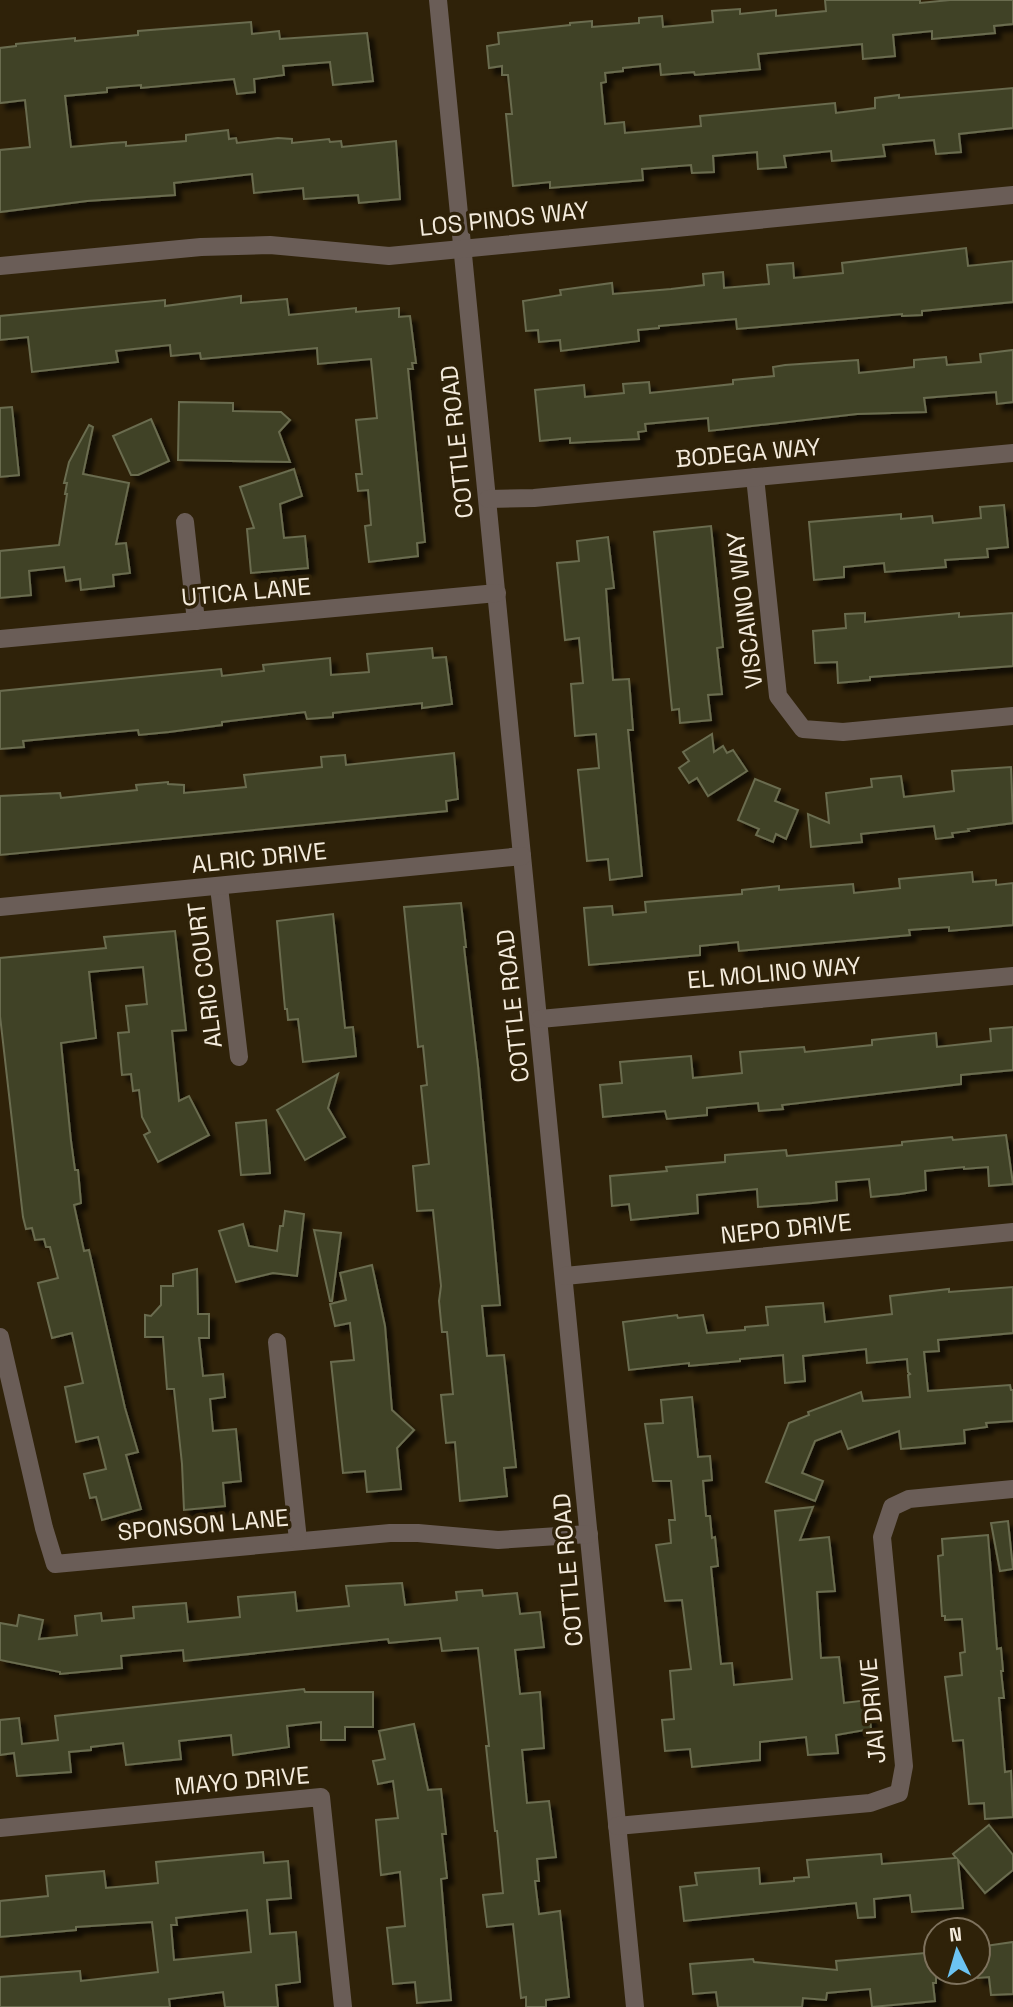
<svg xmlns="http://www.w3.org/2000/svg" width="1013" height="2007" viewBox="0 0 1013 2007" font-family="'Space Grotesk',sans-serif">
<defs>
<filter id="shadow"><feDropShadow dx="6" dy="6" stdDeviation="2" flood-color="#0009"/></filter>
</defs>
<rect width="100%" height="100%" fill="#2f2209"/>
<g fill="#414227" stroke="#6a6c4f" stroke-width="2" fill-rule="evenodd" filter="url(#shadow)">
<path d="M825,0h95v3l30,-3h63v24l-19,2 1,7 -63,6v-8l-39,4 2,21 -32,3 -1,-15 -104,10 2,15 -65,6 -1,-3 -33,3 -1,-11 -37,4v3l-18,2 1,9 -5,1 4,41 19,-2 1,11 76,-7 -1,-10 135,-13 1,10 39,-5v-10l24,-3v3l114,-10v40l-54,6 2,18 -25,2 -2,-14 -51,5 2,11 -53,5 -1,-10 -47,5 2,11 -28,2 -1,-17 -44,4 1,16 -22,1 -1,-8 -49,4 1,11 -93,8v-6l-37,4 -7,-72h6l-4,-39h-6v-9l-13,2 -2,-22 12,-2 -1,-11 72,-8v-2l22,-2v6l47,-4v-5l23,-2 1,11 50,-5 -1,-11 28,-2v5l36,-4v6l50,-5z"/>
<path d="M251,22l1,12 27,-3 1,8 87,-6 6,48 -40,4 -3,-23 -47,4 1,9 -30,4 1,13 -18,2 -3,-15 -93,9v-3l-34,3v4l-42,4 6,51 41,-4 14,-1v4l60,-5v-6l42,-5 1,9 7,-1 1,5 41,-5 14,1v4l37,-4 1,3 11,-1 1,6 54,-6 4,58 -41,4 -1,-8 -54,4 -1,-11 -49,5 -2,-19 -78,9 1,12 -88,6 -87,11v-62l30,-3 -5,-47 -25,3v-55l16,-2v-2l59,-6v3l63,-6v-4z"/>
<path d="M966,248l2,18 45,-5v41l-91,9v4l-20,1v-2l-165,15 -1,-10 -77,7v2l-21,2 1,11 -78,10 -1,-11 -21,2 -1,-12 -12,1 -3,-30 38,-6 -1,-5 52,-7 1,11 58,-5 33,-4 -1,-11 20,-2 1,16 45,-4 -2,-19 26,-2 1,15 49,-5 -1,-10z"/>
<path d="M241,296v7l46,-4 2,16 67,-7v4l43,-4v9l11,-1 6,47h-4l1,6h-5l17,173 -8,1 1,13 -49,6 -4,-36 6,-1 -3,-35 -10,1 -2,-17h6l-6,-54 21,-2 -6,-59 -53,5 -1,-16 -116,11 -1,-6 -29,3 -1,-11 -54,6 2,11 -86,10 -4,-35 -28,3v-24l165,-16v6z"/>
<path d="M1013,350v52l-16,2 -1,-12 -72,6 2,14 -69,2 -148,17 -1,-13 -63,6 1,7 -8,1 1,7 -69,4v-5l-30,3 -5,-51 49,-5 1,12 39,-4 -1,-9 26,-2 1,11 83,-9v-4l41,-4 -1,-9 12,-2 73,-5 1,13 55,-6v-7l32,-3 1,8 34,-3 -1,-8z"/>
<path d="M179,402l54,1v8l48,1 9,8 -11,12 11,30 -112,-2z"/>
<path d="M12,407l7,68 -19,2v-69z"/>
<path d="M151,419l18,42 -31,14h-7l-18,-39z"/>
<path d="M89,425l4,2 -10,47 46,9 -13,61 10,-1 4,30 -17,2 1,11 -33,4 -1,-11 -14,2 -2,-14 -35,4 2,24 -31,3v-47l59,-6 8,-51h-2l2,-11h-3l5,-21z"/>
<path d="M294,469l8,27 -22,8 4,34 21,-2 3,32 -57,5 -4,-44 7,-1 -14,-41z"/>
<path d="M1004,505l4,42 -21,2 1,8 -43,3 1,7 -61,5 -1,-9 -40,4v10l-30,3 -5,-58 92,-8v5l31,-3 1,7 48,-5 -1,-11z"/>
<path d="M711,526l12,121 -6,1 5,46 -14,1 3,25 -31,3 -1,-14 -7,1 -18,-178z"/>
<path d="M608,537l6,51 -8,1 7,91 16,-1 4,51h-5l14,146 -32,4 -2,-21 -21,2 -9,-91 21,-2 -3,-34 -21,2 -4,-52 12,-1 -4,-45 -14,2 -8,-77 22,-2 -2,-20z"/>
<path d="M865,613v9l94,-9v4l54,-4v53l-143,11v3l-32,3 -1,-21 -22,1 -2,-32 33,-3 -1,-14z"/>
<path d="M432,648l1,10 13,-1 6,47 -30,4v-5l-89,10v4l-26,2 -2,-7 -83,10v3l-53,7 -30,3 -1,-5 -115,11 1,6 -24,2v-58l221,-22 1,7 42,-5 -1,-6 67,-7 1,17 38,-3 -2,-18z"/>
<path d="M712,734l2,18 9,-6 4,7 6,-3 14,21 -39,25 -11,-18 -8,5 -10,-15 10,-7 -6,-9z"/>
<path d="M454,753l4,46 -12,2 1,10 -447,44v-59l60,-3 1,5 76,-8 -1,-5 32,-3v2l16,1v8l62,-6 -2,-12 78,-8 -1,-10 24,-2 1,10z"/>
<path d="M1011,767l2,56 -45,6 1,2 -17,2 1,4 -17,2 -2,-13 -73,8 1,8 -51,5 -3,-33 21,9 -3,-30 46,-6 -1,-8 30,-3 3,21 50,-6 -2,-20z"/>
<path d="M755,779l25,10 -5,12 23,9 -12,29 -10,-5 -3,8 -17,-7 3,-6 -21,-9z"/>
<path d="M972,872l1,10 23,-2v5l17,-2v42l-64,6v-4l-40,3 1,5 -171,16 -1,-9 -38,4v9l-111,10 -5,-57 28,-2 1,9 33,-3 -1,-10 97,-8v-4l37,-4v4l74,-6 1,9 46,-5 -1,-9z"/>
<path d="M461,903l5,44h-2l14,119 22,239 -18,1 5,50 17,-1 12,112 -12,1 3,28 -47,5 -5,-59 -9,1 -5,-48 12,-1 -6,-62h-5l-3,-31 2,-15 -8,-76 -16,1 -4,-45 16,-2 -8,-78 6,-1 -4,-39 -5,1 -14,-140z"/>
<path d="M333,914l12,114 8,-1 3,29 -53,6 -5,-43 -10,1 -1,-11h-2l-8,-88z"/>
<path d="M175,931l11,99 -14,1 7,70 10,-5 20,39 -51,27 -14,-27 6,-3 -8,-15 -3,-27 -6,1 -2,-17 -9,1 -4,-42 11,-1 -3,-26 21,-2 -4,-37 -54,5 7,66 -35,5 10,98 4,29h3l3,33 -7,2 10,46 5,-1 36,158 13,44 -12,3 15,54 -39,11 -6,-23 -6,1 -6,-24 22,-5 -8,-32 -22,5 -11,-55 18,-4 -11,-50 -20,5 -14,-55 20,-5 -8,-31h-4l-2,-8 -9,1 -3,-12 -6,1 -3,-12 -23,-201v-58l106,-10 -2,-11z"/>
<path d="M1013,1027v43l-52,5v9l-179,21 1,4 -24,2 -1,-8 -51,5v7l-40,4 -2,-8 -62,6 -3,-32 22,-2 -2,-21 71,-6 2,22 49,-5 -2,-21 64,-5 1,5 67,-7v-5l64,-7 1,14 54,-6 -1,-12z"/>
<path d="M338,1074l-10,34 17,29 -40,23 -28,-50z"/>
<path d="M266,1120l4,53 -29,2 -5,-52z"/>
<path d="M1006,1135l7,49 -24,2 -1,-19 -24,2v-2l-39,4 1,19 -26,4 -29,3 -2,-18 -33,3 1,18 -25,3 -54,4 -1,-18 -60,6 1,18 -67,7 -2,-16 -17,2 -2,-30 57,-5 -1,-4 59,-5v-7l61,-5 1,6 115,-11v-3l50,-5 1,3z"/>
<path d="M285,1211l19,3 -7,62 -24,-3 -37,9 -17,-51 24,-7 6,22 28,5 3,-25h3z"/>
<path d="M314,1230l27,3 -9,68h-2z"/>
<path d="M372,1265l13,61 7,84 22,20 -17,18 4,41 -34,3 -2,-21 -22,2 -12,-111 23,-2 -4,-37 -15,3 -5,-22 16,-4 -6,-27z"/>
<path d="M197,1269l1,45h11v24h-10l4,38 20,-2 2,23 -15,2 3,32 23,-2 5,52 -18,2 2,23 -41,4 -2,-46 -8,-75h-7l-4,-52h-18v-22l6,1 10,-11v-19h12v-12z"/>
<path d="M1013,1287v46l-75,7 1,11 -15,1 4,39 82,-6 1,5h2v31l-27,2 1,4 -23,3 1,13 -64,6 -2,-18 -51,18 -7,-18 -26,10 -13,32 21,8 -8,20 -49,-19 23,-59 20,-8 -1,-3 53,-20 2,9 47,-4 -2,-22 2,-1 -2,-2 -1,-13 -40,4 -1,-14 -63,7 2,25 -20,2 -2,-28 -43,4v2l-51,5v-3l-60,7 -6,-48 54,-7 1,3 25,-3 4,18 38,-3v-3l23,-2 -2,-18 57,-4 2,19 67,-8 -2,-18 59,-7v3z"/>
<path d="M692,1397l6,60 12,-1 2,24 -9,1 3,35h4l2,22 3,-1 3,29 -7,1 10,97 11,-1 2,22 58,-6 -17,-168 38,-4 -13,33 29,-3 6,54 -18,1 4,66 18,-1 5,46 24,-3 3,29 -35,6 2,18 -30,2 -2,-18 -46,5v18l-68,7 -2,-18 -25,2 -3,-31 12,-1 -4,-48 21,-2 -9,-69 -17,1 -9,-56 15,-2 -2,-23h6l-4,-39h-18l-8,-57 18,-1 -2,-23z"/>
<path d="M1008,1521l5,48 -13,2 -9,-48z"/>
<path d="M988,1535l9,114 4,-1 2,23h-2l3,27h-5l6,74 6,-1 2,46 -28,2 -1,-16 -15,1 -6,-64 -10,1 -8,-64 17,-2 -2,-22 5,-1 -3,-33 -17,1v-4h-3l-4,-60 5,-1 -1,-16z"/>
<path d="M402,1583l3,22 52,-5 -1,-8 26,-2 1,6 34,-3 3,21 20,-2 4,35 -29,3 5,44 20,-2 4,56 -22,2 5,53 22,-2 7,56 -19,2 2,22h-4l4,33 21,-3 9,86 -23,3v7h-20v-10l-5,1 -8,-74 -26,3 -4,-32 20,-2 -6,-62h-2l-9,-85h3l-11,-98 -36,3 -2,-13 -51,5 -1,-4 -204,22 -1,-11 -62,6 1,12 -62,6v-2l-60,-12v-37l17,3 2,-11 24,5 -4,19 38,-4 -2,-19 26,-3 1,8 32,-3 -1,-11 53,-4 2,19 52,-5 -2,-20 57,-5 2,19 52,-5 -3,-20z"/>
<path d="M304,1689l1,3h68v35h-28v13h-24v-18l-34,4 2,21 -56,8 -2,-20 -52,6 2,18 -55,6 -3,-22 -32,4v3l-22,2 2,20 -54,4 -3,-23 -14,2v-35l19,-2 3,26 36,-4 -3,-24z"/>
<path d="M414,1724l14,66 13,-1 5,45h-4l5,44 -6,1 10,121 -34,3 -2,-21 -22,2 -6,-56 18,-2 -5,-54 -19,3 -5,-55 22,-2 -5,-37 -15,3 -5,-23 12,-2 -6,-28z"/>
<path d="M989,1825l24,30v15l-28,23 -27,-33 5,48 -51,4 -2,-17 -36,4 1,18 -17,1 -2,-15 -172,18 -4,-34 17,-2 -2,-12 64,-5 1,16 34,-3v-3l15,-1 -2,-17 74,-6 1,10 74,-6 -3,-4z"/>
<path d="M263,1852l1,11 24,-2 3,37 -24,2 3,34 26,-2 4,50 -24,3 2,22h-53l-2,-15 -54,7 1,8h-170v-30l80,-6 1,10 77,-9 -6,-50 -76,5v3l-76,7v-36l48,-5 -2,-20 58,-5 2,17 52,-5 -2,-21zM247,1910l4,42 -77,8 -3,-35h6l-1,-7z"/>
<path d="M1013,1942v52l-22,1 -2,-18 -11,1v-31z"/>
<path d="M936,1952v31h-3l2,18 -63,6 -2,-18 -43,4 -1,7 -23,-2 -1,9h-84l-2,-15 -23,2 -3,-30 63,-5 1,3 83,8 -1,-9z"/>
</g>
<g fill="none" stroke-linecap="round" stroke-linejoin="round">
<g stroke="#6a5d57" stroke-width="18">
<path d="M438,0l197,2007"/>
<path d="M0,266l201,-19 69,-2 119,11 624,-61"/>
<path d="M755,477l23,219 25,33 40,3 170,-16"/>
<path d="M488,499l46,-1 479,-45"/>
<path d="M185,522l11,99"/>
<path d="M0,639l497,-46"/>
<path d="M219,887l20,170"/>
<path d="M0,907l522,-51"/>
<path d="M540,1019l473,-43"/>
<path d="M565,1276l448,-44"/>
<path d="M0,1337l44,191 11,36 335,-31h28l80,7 91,-6"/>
<path d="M277,1342l21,198"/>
<path d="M617,1826l253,-23 29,-10 5,-27 -22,-229 10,-30 17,-8 104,-10"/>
<path d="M0,1828l321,-31 22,210"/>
</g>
</g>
<g text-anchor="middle" stroke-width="7" stroke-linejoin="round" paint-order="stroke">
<g font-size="24" fill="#f4ebdc" stroke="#2f2209">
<text transform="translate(504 219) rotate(-6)" y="8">LOS PINOS WAY</text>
<text transform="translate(457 442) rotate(-96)" y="8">COTTLE ROAD</text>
<text transform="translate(748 453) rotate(-5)" y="8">BODEGA WAY</text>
<text transform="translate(246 592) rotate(-5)" y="8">UTICA LANE</text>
<text transform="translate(745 610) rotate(-97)" y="8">VISCAINO WAY</text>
<text transform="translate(259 858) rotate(-6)" y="8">ALRIC DRIVE</text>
<text transform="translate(774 973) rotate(-5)" y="8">EL MOLINO WAY</text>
<text transform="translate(205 975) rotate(-97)" y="8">ALRIC COURT</text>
<text transform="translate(513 1006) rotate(-96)" y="8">COTTLE ROAD</text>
<text transform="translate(786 1229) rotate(-6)" y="8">NEPO DRIVE</text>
<text transform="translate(203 1525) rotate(-5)" y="8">SPONSON LANE</text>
<text transform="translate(568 1570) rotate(-95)" y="8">COTTLE ROAD</text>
<text transform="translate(873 1711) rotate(-95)" y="8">JAI DRIVE</text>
<text transform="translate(242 1781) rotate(-5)" y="8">MAYO DRIVE</text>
</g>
</g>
<g transform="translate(957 1951) rotate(355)"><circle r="33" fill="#2f2209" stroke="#7e725d" stroke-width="2"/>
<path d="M0-5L12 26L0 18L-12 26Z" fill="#6cc3f2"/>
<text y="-10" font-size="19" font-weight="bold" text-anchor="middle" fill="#f4ebdc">N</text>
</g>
</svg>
